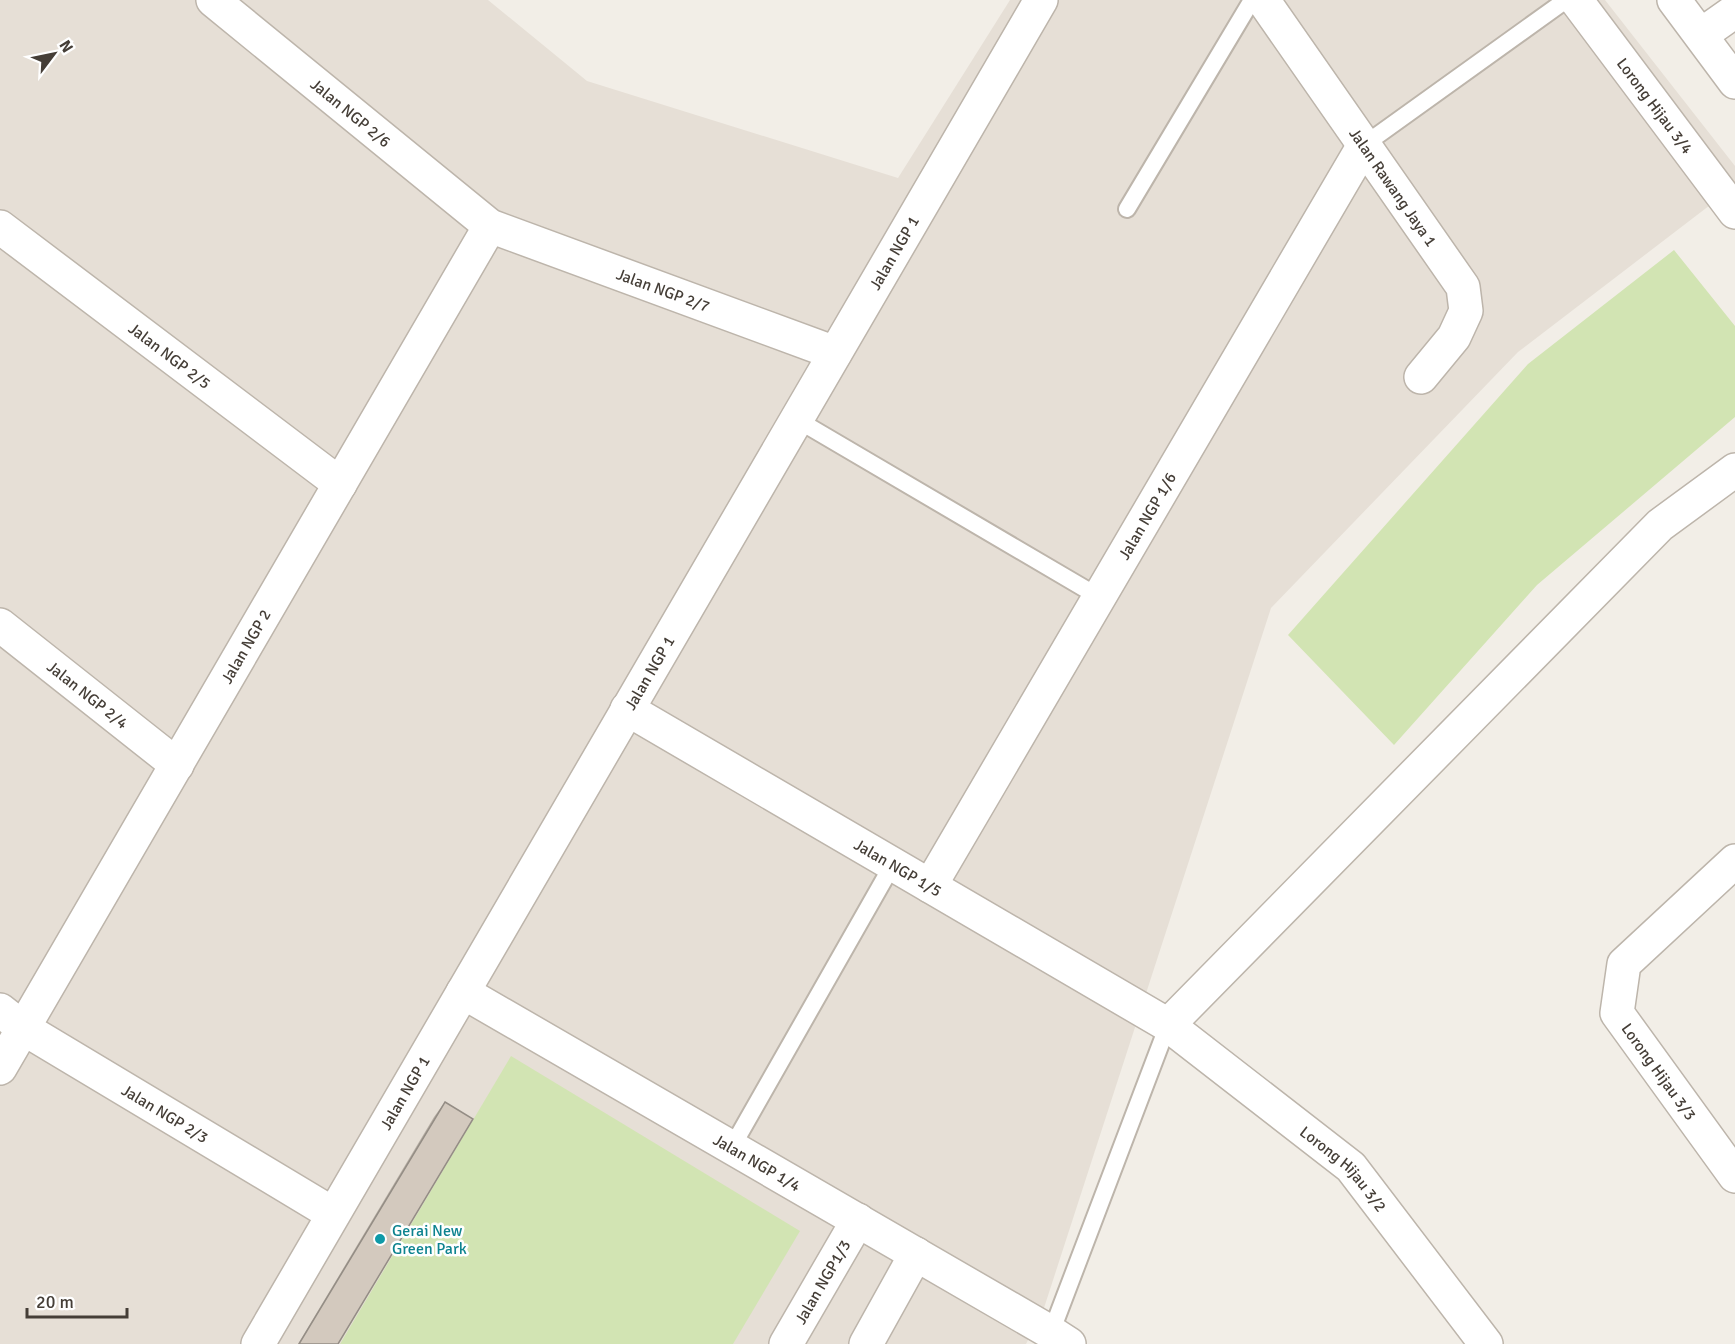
<svg xmlns="http://www.w3.org/2000/svg" width="1735" height="1344" viewBox="0 0 1735 1344" font-family="Signika,sans-serif">
<rect width="100%" height="100%" fill="#f2eee7"/>
<path fill="#e6dfd6" d="M0,0h488l99,81 311,97 112,-178h595l130,166v20l-217,166 -247,256 -228,703 -17,33h-1026z"/>
<g fill="#d2e4b3">
<path d="M1674,250l61,76v91l-198,168 -143,160 -106,-110 240,-271z"/>
<path d="M511,1056l289,175 -67,113h-393z"/>
</g>
<g fill="none" stroke-linecap="round" stroke-linejoin="round">
<g stroke="#bdb5ab" stroke-width="20">
<g id="lane">
<path d="M1364,145l202,-145"/>
<path d="M1127,209l125,-209"/>
<path d="M796,419l303,178"/>
<path d="M732,1147l161,-283"/>
<path d="M1049,1338l119,-313"/>
</g>
</g>
<g stroke="#bdb5ab" stroke-width="36">
<g id="street">
<path id="s1" d="M213,0l277,226 345,127"/>
<path id="s2" d="M1263,0l200,287 3,24 -12,26 -33,40"/>
<path id="s3" d="M1576,0l159,212"/>
<path d="M1674,0l61,82"/>
<path d="M1701,35l34,-24"/>
<path id="s4" d="M0,227l340,257"/>
<path id="s5" d="M0,625l177,140"/>
<path id="s6" d="M627,709l541,316 183,142 135,177"/>
<path id="s7" d="M1735,861l-111,103 -7,49 118,163"/>
<path id="s8" d="M930,886l434,-741"/>
<path id="s9" d="M463,992l589,341 17,11"/>
<path id="s10" d="M0,1010l23,18 310,186"/>
<path d="M1168,1025l492,-500 75,-55"/>
<path id="s11" d="M0,1068l490,-842"/>
<path id="s12" d="M258,1344l783,-1344"/>
<path id="s13" d="M786,1344l72,-124"/>
<path d="M866,1344l50,-90"/>
</g>
</g>
<use href="#lane" stroke="#fff" stroke-width="16"/>
<use href="#street" stroke="#fff" stroke-width="33"/>
</g>
<path fill="#b5ada3" d="M445,1102l-107,242h-40l136,-227z"/>
<path fill="#d3c9be" stroke="#948d85" stroke-width="1.5" d="M445,1102l28,17 -135,225h-39z"/>
<circle fill="#0f9aa8" stroke="#fff" stroke-width="2" cx="380" cy="1239" r="6"/>
<g text-anchor="middle" stroke-width="5" stroke-linejoin="round" paint-order="stroke">
<g font-size="16" fill="#453e37" stroke="#fff">
<text dy="6" stroke="none"><textPath href="#s3" startOffset="132">Lorong Hijau 3/4</textPath></text>
<text dy="6" stroke="none"><textPath href="#s1" startOffset="178">Jalan NGP 2/6</textPath></text>
<text dy="6" stroke="none"><textPath href="#s2" startOffset="228">Jalan Rawang Jaya 1</textPath></text>
<text dy="6" stroke="none"><textPath href="#s12" startOffset="1263">Jalan NGP 1</textPath></text>
<text dy="6" stroke="none"><textPath href="#s1" startOffset="542">Jalan NGP 2/7</textPath></text>
<text dy="6" stroke="none"><textPath href="#s4" startOffset="213">Jalan NGP 2/5</textPath></text>
<text dy="6" stroke="none"><textPath href="#s8" startOffset="429">Jalan NGP 1/6</textPath></text>
<text dy="6" stroke="none"><textPath href="#s11" startOffset="488">Jalan NGP 2</textPath></text>
<text dy="6" stroke="none"><textPath href="#s12" startOffset="777">Jalan NGP 1</textPath></text>
<text dy="6" stroke="none"><textPath href="#s5" startOffset="112">Jalan NGP 2/4</textPath></text>
<text dy="6" stroke="none"><textPath href="#s6" startOffset="314">Jalan NGP 1/5</textPath></text>
<text dy="6" stroke="none"><textPath href="#s7" startOffset="273">Lorong Hijau 3/3</textPath></text>
<text dy="6" stroke="none"><textPath href="#s12" startOffset="291">Jalan NGP 1</textPath></text>
<text dy="6" stroke="none"><textPath href="#s10" startOffset="195">Jalan NGP 2/3</textPath></text>
<text dy="6" stroke="none"><textPath href="#s9" startOffset="340">Jalan NGP 1/4</textPath></text>
<text dy="6" stroke="none"><textPath href="#s6" startOffset="854">Lorong Hijau 3/2</textPath></text>
<text dy="6" stroke="none"><textPath href="#s13" startOffset="72">Jalan NGP1/3</textPath></text>
</g>
<g font-size="16" fill="#0d838f" stroke="#fff" text-anchor="start">
<text x="392" y="1236">Gerai New<tspan x="392" dy="18">Green Park</tspan></text>
</g>
</g>
<g transform="translate(54 54) rotate(58)" stroke="#ffffff" stroke-width="4.5" paint-order="stroke">
<path d="M0-4.5L10 22L0 15L-10 22Z" fill="#453e37"/>
<text y="-9" font-size="16" font-weight="bold" text-anchor="middle" fill="#453e37">N</text>
</g>
<path d="M27 1308v9h100v-9" fill="none" stroke="#453e37" stroke-width="3"/>
<text x="36" y="1308" font-size="18" fill="#453e37" stroke="#ffffff" stroke-width="4.5" paint-order="stroke">20 m</text>
</svg>
